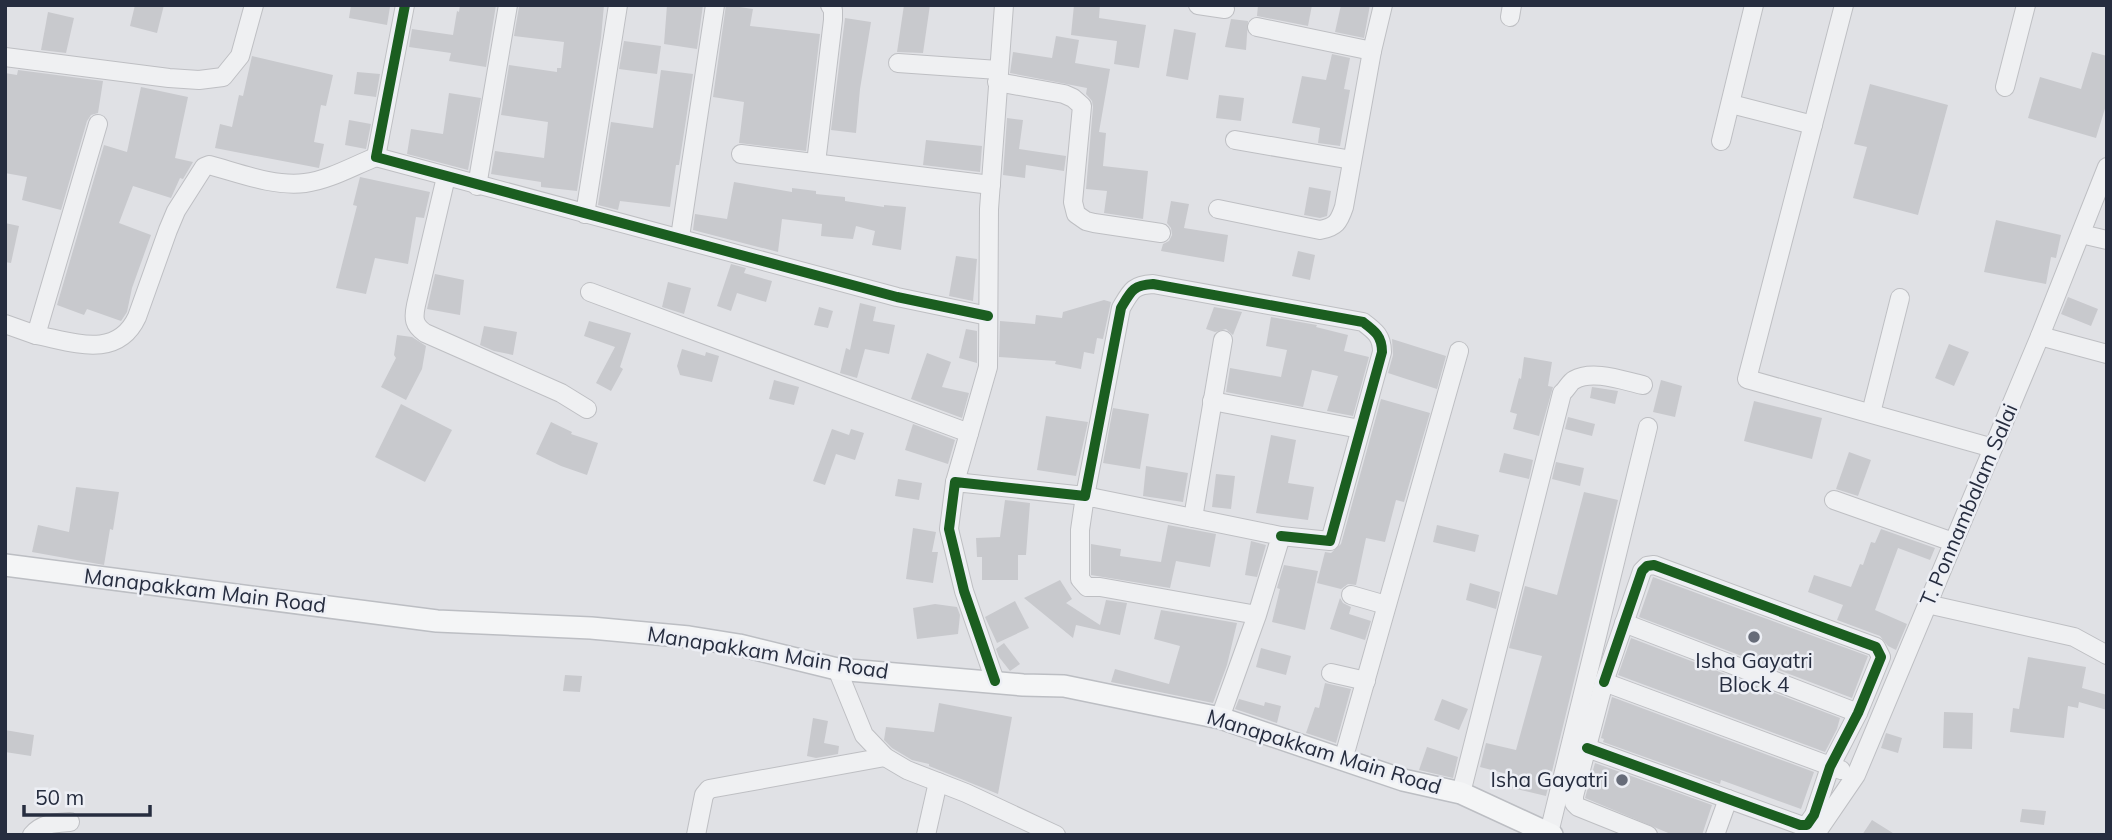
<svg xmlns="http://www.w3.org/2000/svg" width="2112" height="840" viewBox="0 0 2112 840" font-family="Mulish,sans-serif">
<rect width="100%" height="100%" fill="#e0e1e5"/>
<g fill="#c8c9cd">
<path d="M135,5h29l-7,28 -27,-7z"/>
<path d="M351,5l39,2 -3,18 -38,-7z"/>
<path d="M460,5h36l-10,62 -37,-6 2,-8 -42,-6 3,-18 41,6 4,-24 2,1z"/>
<path d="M523,5h81l-3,33 -24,153 -36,-4v-5l-50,-8 4,-23 49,7 4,-36 -47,-7 8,-50 48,7v-4h4l3,-26 -50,-6 5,-29z"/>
<path d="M667,5h36l-6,44 -33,-5z"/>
<path d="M726,5l27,4 -3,17 70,8 -14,117 -67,-8 5,-41 -31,-5z"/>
<path d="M904,5h26l-7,48 -26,-1z"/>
<path d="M1074,5h26l-1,13 47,7 -7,43 -25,-4 3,-23 -46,-6z"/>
<path d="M1258,5h54l-4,21 -51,-10z"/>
<path d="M1341,5h29l-6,33 -29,-6z"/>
<path d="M48,12l26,6 -8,35 -25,-3z"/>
<path d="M845,18l26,4 -11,67 -4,44 -25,-3z"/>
<path d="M1231,19l17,2 -2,29 -21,-3z"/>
<path d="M1174,29l22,4 -8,47 -22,-4z"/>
<path d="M1056,36l23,4 -4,23 35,6 -11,63 7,1 -3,33 45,5 -5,48 -39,-6 3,-22 -21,-2 7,-82 -1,-6 -6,-7 1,-6 -77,-15 3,-21 39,6z"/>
<path d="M624,41l37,5 -4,28 -38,-5z"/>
<path d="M2092,52l15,4v46l-11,36 -68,-20 12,-41 41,12z"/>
<path d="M1332,54l18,4 -6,31 6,1 -10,56 -22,-3 2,-15 -28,-5 10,-47 24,4z"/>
<path d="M252,56l81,19 -7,31 -5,-1 -7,37 10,2 -5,24 -104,-20 5,-24 12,3 7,-32 4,1z"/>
<path d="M18,70l85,11 -5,32 -7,2 -4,6 -26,89 -39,-10 5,-23 -22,-4v-100l12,2z"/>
<path d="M661,70l32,4 -14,91h-3l-6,42 -50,-6 -2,9 -20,-5 13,-83 42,6z"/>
<path d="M357,72l23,2 -4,23 -22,-3z"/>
<path d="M1870,84l78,21 -30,110 -65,-17 14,-51 -13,-3z"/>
<path d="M141,87l47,10 -13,61 18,4 -10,17 -3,-1 -9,20 -38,-12 -14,37 32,12 -19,53 -5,24 -6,9 -34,-12 -3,6 -27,-10 47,-160 23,7z"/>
<path d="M449,93l32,5 -13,72 -61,-16 4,-25 32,5z"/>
<path d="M1219,95l25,3 -3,23 -25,-3z"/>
<path d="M1007,118l16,2 -4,29 47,7 -2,15 -38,-6 -1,13 -22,-3z"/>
<path d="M349,120l22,4 -5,25 -21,-4z"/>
<path d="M926,140l56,6 -2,26 -57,-7z"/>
<path d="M360,177l70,15 -6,26 -8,-1 -8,47 -33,-6 -9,36 -30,-6 21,-82 -4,-1z"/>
<path d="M734,182l58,10v-4l24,3v3l29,3v4l39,6v-2l22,2 -5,43 -29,-5 3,-14 -19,-5 -3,13 -32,-3 1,-12 -40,-5 -4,33 -85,-22 2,-16 32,5z"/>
<path d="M1309,187l22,4 -4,25 -7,2 -16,-3z"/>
<path d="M1171,201l18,3 -5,24 44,7 -4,27 -63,-11 2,-7 6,-3 3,-6 -1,-7 -4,-5z"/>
<path d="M1996,220l65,15 -5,23 -5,-1 -5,27 -62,-12z"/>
<path d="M5,223l14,3 -8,37 -6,-1z"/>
<path d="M1298,251l17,4 -5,25 -18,-4z"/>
<path d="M956,256l21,3 -4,42 -24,-5z"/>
<path d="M731,264l15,4 -2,5 28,8 -6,21 -29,-9 -6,18 -14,-5z"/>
<path d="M435,274l29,6 -4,35 -33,-6z"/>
<path d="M668,282l23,6 -7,26 -22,-7z"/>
<path d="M2068,297l30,12 -7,17 -30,-12z"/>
<path d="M1104,300l7,2 -8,37 -6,-1 -3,16 -10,-2 -3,17 -26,-5 1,-3 -57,-4 1,-36 35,3 1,-9 26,3 1,-6z"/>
<path d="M860,303l16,4 -3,14 22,4 -6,29 -24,-5 -8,29 -17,-5 6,-25 4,2z"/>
<path d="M819,307l14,4 -5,17 -14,-3z"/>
<path d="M1214,307l28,5 -9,23 -7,-6 -11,3 -9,-3z"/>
<path d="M1271,317l46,8 -1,2 32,8 -4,16 25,6 -16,59 -26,-5 11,-35 -26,-6 -9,37 -77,-15 4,-24 51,9 6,-27 -21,-4z"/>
<path d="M589,321l42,12 -11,34 3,2 -12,22 -15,-8 19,-36 -31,-11z"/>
<path d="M484,326l33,6 -4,23 -19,-4 -14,-6z"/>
<path d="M966,329l11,2v32l-18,-5z"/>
<path d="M397,335l15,2 14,9 -4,23 -16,31 -25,-13 15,-29 -2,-3z"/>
<path d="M1392,339l54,17 -9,33 -49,-16 5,-18z"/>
<path d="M1949,344l20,8 -15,34 -19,-8z"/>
<path d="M682,349l23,7 1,-4 13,4 -7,26 -32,-7 -3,-9z"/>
<path d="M927,353l24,9 -9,25 27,6 -7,25 -51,-19z"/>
<path d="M1524,357l28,5 -4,24 5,1 -14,49 -26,-7 4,-15 -7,-2 9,-34 2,1z"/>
<path d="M774,380l25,7 -5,18 -25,-6z"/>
<path d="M1661,380l21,6 -7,31 -22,-5z"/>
<path d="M1592,387l26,4 -3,13 -25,-6z"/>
<path d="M1381,399l49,14 -26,89 -8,-2 -11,42 -19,-4 -10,47 -8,-1 -7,5 -24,-6 8,-31 6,1 10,-9z"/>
<path d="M1754,401l68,17 -10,41 -68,-18z"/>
<path d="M401,404l51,26 -27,52 -50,-25z"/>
<path d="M1113,408l36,6 -9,55 -37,-6z"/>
<path d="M1046,416l42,6 -12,54 -39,-6z"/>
<path d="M1568,417l27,7 -3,12 -27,-7z"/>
<path d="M551,422l21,10 -1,2 27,9 -11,32 -26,-9 -25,-12z"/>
<path d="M913,424l42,16 -7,24 -43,-14z"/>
<path d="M832,429l17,6 2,-6 13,4 -9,27 -19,-6 -11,31 -12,-4z"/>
<path d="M1271,435l25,5 -8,43 26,4 -6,33 -52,-7z"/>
<path d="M1849,452l22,8 -13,36 -22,-7z"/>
<path d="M1504,453l29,7 -4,19 -30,-7z"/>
<path d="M1556,462l28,6 -4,18 -28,-7z"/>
<path d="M1146,466l42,7 -5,29 -40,-6z"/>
<path d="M1216,474l19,2 -4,33 -19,-2z"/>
<path d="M898,479l24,4 -3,17 -24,-4z"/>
<path d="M76,487l43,5 -6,38 -3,-1 -6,36 -72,-13 6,-27 31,7z"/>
<path d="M1584,492l34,8 -72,296 -34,-8 3,-12 -35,-9 6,-24 30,7 26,-94 -33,-8 16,-62 32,9z"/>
<path d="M1005,500l25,3 -4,52h-8v25h-36v-23h-5l-1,-19 24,-1z"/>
<path d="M1168,525l48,9 -6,33 -34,-6 -6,27 -79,-13v-31l30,5 -1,7 41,6z"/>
<path d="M1437,525l42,10 -4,17 -42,-10z"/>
<path d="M913,528l23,4 -4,20h6l-5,31 -27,-4z"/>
<path d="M1881,529l54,19 -5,12 -32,-12 -23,62 32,14 -11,26 -8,-4 -8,-10 -43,-16 6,-15 -35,-13 6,-17 37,12 9,-23 3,1 8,-23 4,1z"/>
<path d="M1251,541l15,4 -9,32 -12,-2z"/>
<path d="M1284,565l34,6 -13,59 -33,-8 8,-33 -3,-1z"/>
<path d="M1653,577l215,79 -16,42 -213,-81z"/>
<path d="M1060,580l12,19 -6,4 34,22 6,-25 21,3 -7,32 -44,-10 -3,13 -49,-40z"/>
<path d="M1470,583l30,9 -4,17 -30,-9z"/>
<path d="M1340,598l3,5 8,4 -2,7 22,7 -6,19 -35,-11z"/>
<path d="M1015,601l14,27 -32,15 -12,-26z"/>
<path d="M935,604l22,3 3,8 -2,19 -41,5 -4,-31z"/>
<path d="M1161,610l76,13 -10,42 -14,38 -102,-21 4,-13 54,15 11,-38 -26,-7z"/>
<path d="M1631,638l209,80 -3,11 -12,23 -207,-77z"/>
<path d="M1004,643l16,21 -10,7 -11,-14 -3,-8z"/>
<path d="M1261,648l30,8 -5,19 -30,-8z"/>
<path d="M2028,657l58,10 -4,21 25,7v15l-28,-8 -1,6 -10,-2 -4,32 -54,-6 3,-24 6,1z"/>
<path d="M565,675l17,1 -2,16 -17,-1z"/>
<path d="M1325,683l26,6 -15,54 -30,-10 9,-26 4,1z"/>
<path d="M1612,697l202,75 -13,37 -80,-29 -1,4 -117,-42 1,-3 -3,-1z"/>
<path d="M1239,699l25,7 1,-4 16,4 -4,17 -42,-14z"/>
<path d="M1442,699l26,10 -9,21 -25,-10z"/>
<path d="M939,703l73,14 -14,77 -69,-28v-2l-17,-4 -20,-12 -8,-8 2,-13 48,5z"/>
<path d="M1944,712l29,1 -1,36 -29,-1z"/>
<path d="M813,718l15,3 -4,22 15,3 -1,8 -22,4 -9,-2z"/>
<path d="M5,730l29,5 -3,21 -26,-4z"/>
<path d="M1886,733l16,5 -4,15 -17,-5z"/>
<path d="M1427,747l31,10 -5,21 -34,-8z"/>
<path d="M1595,763l117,42 -10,30h-29l-88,-37z"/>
<path d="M2022,809l24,2 -2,14 -24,-3z"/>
<path d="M1872,820l24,15h-34z"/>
</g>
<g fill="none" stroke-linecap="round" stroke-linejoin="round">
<g stroke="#bebfc3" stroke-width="20">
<g id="minor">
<path d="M405,5l-29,152 521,140 91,19"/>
<path d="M1198,5l27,4"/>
<path d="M1844,5l-97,374 246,69"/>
<path d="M1510,17l2,-12"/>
<path d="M1257,27l115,24 11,-46"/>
<path d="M5,57l164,21 30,2 24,-3 17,-21 14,-51"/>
<path d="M898,63l100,7"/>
<path d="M997,82l67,12 9,4 9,8 -9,96 3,12 10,7 8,2 67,10"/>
<path d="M2005,87l21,-82"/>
<path d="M1731,104l82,21"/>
<path d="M1235,140l117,20"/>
<path d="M1721,141l33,-136"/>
<path d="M741,154l250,31"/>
<path d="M816,163l17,-143v-10l-3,-5"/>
<path d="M446,177l-30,128c-3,14 -2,20 9,28l136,60 26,16"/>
<path d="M477,186l31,-181"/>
<path d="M1218,209l102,21c16,-3 19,-8 24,-23l28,-156"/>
<path d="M585,214l33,-209"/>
<path d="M2081,234l26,6"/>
<path d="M680,237l35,-232"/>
<path d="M590,292l379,141"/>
<path d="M5,324l31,11 62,-211"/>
<path d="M36,335c37,7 81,25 101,-18l31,-87 8,-19 28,-44 5,-2c30,8 65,22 96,18 24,-3 48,-17 71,-26"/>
<path d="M2040,336l67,18"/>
<path d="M1212,401l148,28"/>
<path d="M1871,413l29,-115"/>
<path d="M955,482l33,-115 1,-158 15,-204"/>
<path d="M1834,500l119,42"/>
<path d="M1193,518l30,-178"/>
<path d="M1351,595l35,10"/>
<path d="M1927,604l147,33 33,18"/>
<path d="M1624,623l234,90"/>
<path d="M837,669l27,66 21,22 22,13 59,23 90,42"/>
<path d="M1331,673l35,8"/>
<path d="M995,681l-31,-90 -15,-62 6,-47 130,14 36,-188c10,-17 12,-23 32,-24l210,38c12,9 19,14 19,30l-52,189 -49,-5"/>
<path d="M1220,718l37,-103 24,-79 -196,-40 -5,34v49l7,8h13l157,28"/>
<path d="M1587,748l213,77h7l7,-10 16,-48 28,-54 23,-56 -5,-10 -222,-82 -7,1 -5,5 -38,111"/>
<path d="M1343,760l116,-409"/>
<path d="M1461,793l101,-400c4,-3 8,-11 12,-13 19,-11 50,1 69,5"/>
<path d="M1549,833l99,-406"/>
<path d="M32,835c9,-12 24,-12 38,-13"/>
<path d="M696,835l8,-40 5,-6 176,-32"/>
<path d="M926,835l12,-53"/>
<path d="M1648,835l-70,-28 -4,-4v-7l30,-114 237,88"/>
<path d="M1715,835l13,-36"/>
<path d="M1815,835l41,-60 184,-439 67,-169"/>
</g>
</g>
<g stroke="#bcbec3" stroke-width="24">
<path id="major" d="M5,565l432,56 154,7 98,9 50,8 98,24 186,16 41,1 156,32 183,62 58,13 91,42"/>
</g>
<use href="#minor" stroke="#eff0f2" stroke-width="18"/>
<use href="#major" stroke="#f4f5f6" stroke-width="21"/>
<g stroke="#edeff5" stroke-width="15">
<g id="cycleway">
<path d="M405,5l-29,152 521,140 91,19"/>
<path d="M995,681l-31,-90 -15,-62 6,-47 130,14 36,-188c10,-17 12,-23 32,-24l210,38c12,9 19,14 19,30l-52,189 -49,-5"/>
<path d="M1587,748l213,77h7l7,-10 16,-48 28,-54 23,-56 -5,-10 -222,-82 -7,1 -5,5 -38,111"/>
</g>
</g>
<use href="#cycleway" stroke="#1b5e20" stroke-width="10"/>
</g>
<g fill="#676c79" stroke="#edeff5" stroke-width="2.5">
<circle cx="1754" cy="637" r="7"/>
<circle cx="1622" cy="780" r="7"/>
</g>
<g text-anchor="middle" stroke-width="5" stroke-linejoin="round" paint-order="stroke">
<g font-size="21" fill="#262d3f" stroke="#edeff5">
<text transform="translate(1969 505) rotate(-67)" y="7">T. Ponnambalam Salai</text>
<text transform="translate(205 591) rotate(7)" y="7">Manapakkam Main Road</text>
<text transform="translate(768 653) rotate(9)" y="7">Manapakkam Main Road</text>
<text transform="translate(1324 752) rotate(17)" y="7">Manapakkam Main Road</text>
</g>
<g font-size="21" fill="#262d3f" stroke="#edeff5">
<text x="1754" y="668">Isha Gayatri<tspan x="1754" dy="24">Block 4</tspan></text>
<text x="1608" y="787" text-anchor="end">Isha Gayatri</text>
</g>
</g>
<rect width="2112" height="840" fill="none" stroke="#262d3f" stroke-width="14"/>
<path d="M24 805v10h126v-10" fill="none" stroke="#262d3f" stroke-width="3.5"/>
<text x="35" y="805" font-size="21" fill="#262d3f" stroke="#edeff5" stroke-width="5" paint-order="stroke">50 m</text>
</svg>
